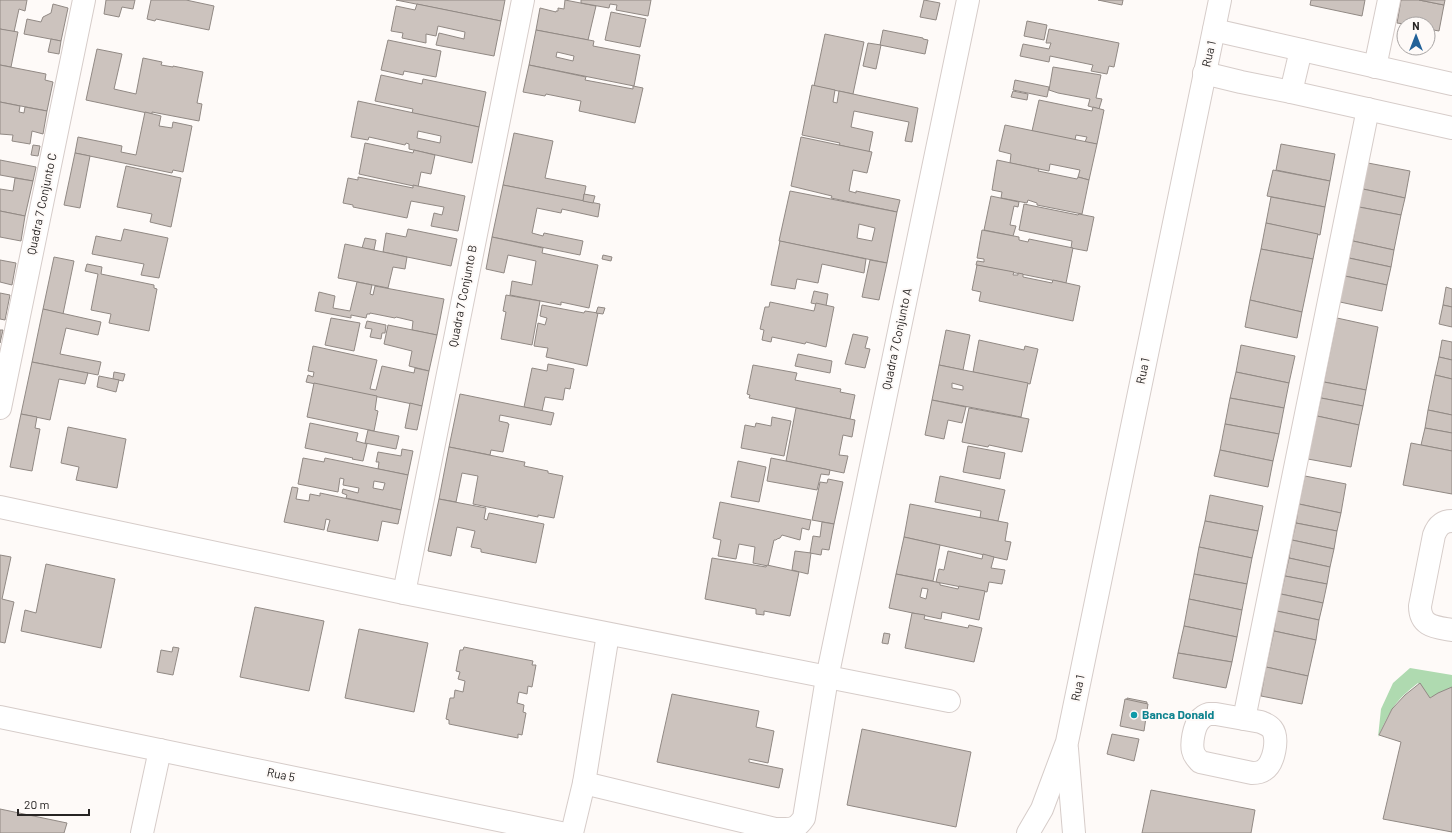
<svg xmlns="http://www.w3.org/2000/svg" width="1452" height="833" viewBox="0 0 1452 833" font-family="Barlow,sans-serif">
<rect width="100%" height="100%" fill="#fefaf8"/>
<path fill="#afdab0" d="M1410,668l42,7v13l-23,10 -11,-15c-10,8 -20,16 -27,28 -5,8 -9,17 -13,26l3,-28 12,-26z"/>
<g fill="#ccc3be" stroke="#918984" fill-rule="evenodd">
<path d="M0,0h27l-2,11 -6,-2 -5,23 -14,-3z"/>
<path d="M106,0h29l-2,9 -11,-2 -3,10 -15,-3z"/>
<path d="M151,0h35l28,6 -5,24 -53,-11 -1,2 -8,-2z"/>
<path d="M396,0h109l-4,21z"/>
<path d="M565,0l31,6 -8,34 -52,-10 4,-22 16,4v-1h2v-3l6,1z"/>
<path d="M581,0h70l-3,16 -32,-6 1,-5 -7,-1 -1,4 -28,-5z"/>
<path d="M924,0l16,3 -4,17 -16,-3z"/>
<path d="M1098,0h25l-1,5z"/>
<path d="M1311,0h54l-3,16 -52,-11z"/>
<path d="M1401,0h18l25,5 -5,26 -11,-2v-5h-24l-7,-1z"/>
<path d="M1419,0h26l-1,5z"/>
<path d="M53,4l15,4 -7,33 -37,-7 3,-15 14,3 2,-5 8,-4z"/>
<path d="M417,4l84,17 -7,35 -58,-11 3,-12 25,6 1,-7 -27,-6 -2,10 -10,-2v9l-24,-5 1,-5 -12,-2 5,-25 19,4z"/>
<path d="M611,12l35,7 -6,28 -35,-7z"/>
<path d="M1027,21l20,4 -3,15 -20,-4z"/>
<path d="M0,29l18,3 -7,35 -11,-2z"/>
<path d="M1049,29l70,14 -5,24 -5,-1 -2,8 -16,-3 2,-6 -43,-9 -1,6 -29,-6 3,-12 26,5 2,-6h-5z"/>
<path d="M536,30l58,11 -1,5 47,9 -6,31 -105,-21zM557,52l17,4 -1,5 -17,-4z"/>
<path d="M883,30l40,8v1l5,1 -3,14 -45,-9z"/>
<path d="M825,34l39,8 -11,52 -39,-8z"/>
<path d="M51,39l10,2 -2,13 -11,-2z"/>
<path d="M388,40l53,11 -5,26 -32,-6 -1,4 -22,-5z"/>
<path d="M868,43l13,2 -5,24 -13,-3z"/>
<path d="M97,49l25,5 -8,35 22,5 7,-36 19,4 -1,3 12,2v-1l30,6 -6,31 5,1 -3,17 -47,-9v2l-66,-14z"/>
<path d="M0,65l46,9 -1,6 8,2 -6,29 -47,-9z"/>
<path d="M529,65l57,12 -1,3 48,9v-3l10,2 -8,35 -56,-12 2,-10 -35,-7 -1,2 -22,-4z"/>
<path d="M1053,67l48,8 -5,23 6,1 -3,10 -11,-3 2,-7 -32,-6 -9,-3z"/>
<path d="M381,75l41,9 1,-5 63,13 -7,35 -67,-14 1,-4 -38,-8z"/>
<path d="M1015,80l34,7 -2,10 -34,-7z"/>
<path d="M812,85l23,5 -2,12 4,1 2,-12 79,17 -6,34 -7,-1 4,-19 -55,-11 -3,16 22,5 -4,20 -30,-7 1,-2 -38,-8z"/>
<path d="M1013,91l15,3 -1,6 -16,-3z"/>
<path d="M1039,100l53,11 1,-4 11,3 -7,34 -12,-2 2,-5 -11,-2 -1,5 -43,-9z"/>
<path d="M358,101l121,26 -7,36 -63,-14v-5l-3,-1 -1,2 -36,-8 -1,3 -17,-3zM418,131l23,5 -1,7 -23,-5z"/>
<path d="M0,102l20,4 -1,6 5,1 1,-6 22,4 -4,23 -11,-3 -2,13 -18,-3 1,-6 -13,-1z"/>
<path d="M145,112l16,4 -2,10 13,2 1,-6 19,4 -9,46 -10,-2 -1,3 -97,-20 3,-16 44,9 -1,6 15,3z"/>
<path d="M1005,125l92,19 -8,36 -11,-3 2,-7 -30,-6 -1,7 -39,-8 1,-9 -12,-3z"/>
<path d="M514,133l39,8 -8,37 41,8 -3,15 -80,-16z"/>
<path d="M801,137l71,15 -5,21 -14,-3 -4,21 7,2v-2l44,9 -3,12 -66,-14 1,-2 -41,-10z"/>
<path d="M365,143l48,10 1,-3 21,5 -4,19 -10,-2 -3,15 -59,-13z"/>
<path d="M1281,144l54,10 -5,27 -54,-11z"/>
<path d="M33,145l7,1 -2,10 -7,-1z"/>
<path d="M75,153l15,3 -10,52 -16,-3z"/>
<path d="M0,160l36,7 -3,14 -33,-6z"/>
<path d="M997,160l42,9 -1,2 39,8 1,-2 11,3 -7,34 -45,-9v-2l-9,-3 -1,3 -26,-5 1,-6 -10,-2z"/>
<path d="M1368,163l42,8 -5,27 -42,-9z"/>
<path d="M126,166l55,12 -10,49 -21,-5 2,-8 -35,-7z"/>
<path d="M1273,170l57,11 -5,26 -58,-11z"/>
<path d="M358,177l55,11v-3l52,11 -7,35 -27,-5 3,-13 8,2 2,-8 -33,-6 -4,17 -54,-11v-2l-10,-2 5,-25 10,2z"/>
<path d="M15,178l18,3 -8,35 -25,-5v-22l13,2z"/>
<path d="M503,185l97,19 -2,13 -36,-8 -1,4 -24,-5 -5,25 11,3 1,-3 39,8 -3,14 -88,-18z"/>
<path d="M1363,189l42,9 -4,17 -42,-8z"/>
<path d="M790,191l107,21 -10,51 -108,-22zM859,224l16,4 -3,13 -15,-3z"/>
<path d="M584,194l11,2 -2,7 -10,-2z"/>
<path d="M991,196l28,6 -1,5 -4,-1 -4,19 6,1 -3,10 -29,-6z"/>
<path d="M1271,197l54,10 -5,28 -54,-12z"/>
<path d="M1024,204l54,11 1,-1 15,3 -7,34 -16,-3 1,-7 -53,-11z"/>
<path d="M1359,207l42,8 -7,35 -41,-9z"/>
<path d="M0,211l25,5 -4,25 -21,-4z"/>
<path d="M1266,223l52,11 -5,25 -52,-10z"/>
<path d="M124,229l44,9 -9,40 -18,-3 3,-11 -52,-10 4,-18 25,5z"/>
<path d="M408,229l49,10 -6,27 -68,-14 3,-19 20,4z"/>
<path d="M982,230l37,7v3l9,2 1,-3 44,9 -7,35 -90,-18 1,-4 7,1v-3l-7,-1z"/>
<path d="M492,237l51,11 -1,5 56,12 -9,43 -28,-6v3l-51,-10 2,-14 20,4 4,-24 -28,-6 -4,18 -18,-4z"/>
<path d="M365,238l11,2 -2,10 -12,-2z"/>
<path d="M780,241l86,18 -2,14 -42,-9 -4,19 -21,-4 -2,10 -24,-4z"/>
<path d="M1353,241l41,9 -3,17 -42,-9z"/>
<path d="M345,244l62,13 -2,12 -12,-2 -5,21 -50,-10z"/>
<path d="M1261,249l52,10 -11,53 -52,-12z"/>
<path d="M603,255l9,2 -1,4 -9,-2z"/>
<path d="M54,257l20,4 -11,53 -20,-5z"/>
<path d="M1349,258l42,9 -4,18 -42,-9z"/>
<path d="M0,260l16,3 -4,22 -12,-3z"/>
<path d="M870,260l17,3 -8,37 -17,-3z"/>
<path d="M87,264l15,3 -1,7 53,11v3l3,1 -8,42 -40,-8 2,-9 -20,-4 7,-36 -13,-3z"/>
<path d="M977,265l37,7 -1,3h5v-2l5,1v3l29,6 1,-3 27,6 -7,35 -94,-20 2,-9 -9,-2z"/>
<path d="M1345,276l42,9 -5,26 -42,-9z"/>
<path d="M357,282l15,3 -2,9 3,1 2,-9 69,13 -7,36 -25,-5 1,-9 -17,-4 -1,1 -25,-5v1h-3l-1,4 -15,-3v3l-36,-7 4,-19 16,4 -2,12 17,3z"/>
<path d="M1446,287l6,2v18l-9,-2z"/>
<path d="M814,291l14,3 -2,12 -15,-3z"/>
<path d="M0,293l10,2 -5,25 -5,-1z"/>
<path d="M506,295l34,6 -8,44 -31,-6 5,-27 -3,-1z"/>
<path d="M1250,300l52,12 -5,26 -52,-11z"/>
<path d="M770,302l44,9 2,-8 18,4 -8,40 -20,-5 -1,2 -33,-7 -1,5 -9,-2 2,-10 -4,-1 5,-22h4z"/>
<path d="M542,305l42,8 1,-2 13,2 -11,53 -41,-9 2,-9 -14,-2 4,-23 7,2 2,-7 -7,-2z"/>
<path d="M1443,305l9,2v20l-13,-3z"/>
<path d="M598,307l7,1 -2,6 -7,-1z"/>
<path d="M43,309l58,13 -3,13 -32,-7 -6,26 41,8 -3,13 -66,-13z"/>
<path d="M331,318l29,5 -6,28 -29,-6z"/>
<path d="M1337,318l41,9 -12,63 -42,-8z"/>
<path d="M367,321l19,4 -1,8h-3l-1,6 -11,-2 2,-8 -7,-1z"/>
<path d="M388,325l49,10 -8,36 -20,-5 3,-15 -28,-7z"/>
<path d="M0,330h3l-3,13z"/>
<path d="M946,330l24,5 -7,35 -24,-5z"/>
<path d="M853,334l15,3 -3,11 5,1 -5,19 -20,-4z"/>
<path d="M979,340l45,10 1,-4 13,3 -8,35 -57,-12z"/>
<path d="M1442,340l10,2v18l-13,-3z"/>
<path d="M1241,345l54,11 -6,27 -53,-11z"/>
<path d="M313,346l64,14 -7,29 6,1 6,-24 32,7 1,-5 14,3 -7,35 -116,-24 2,-7 5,2 1,-5 -6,-1z"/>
<path d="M798,354l34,7 -2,12 -35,-7z"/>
<path d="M1439,357l13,3v19l-17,-4z"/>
<path d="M32,362l56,11 -3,11 -26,-5 -9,41 -29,-6z"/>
<path d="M548,364l26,5 -4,20 -5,-1 -2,12 -18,-3 -3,14 -18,-4 8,-39 15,3z"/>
<path d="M753,365l44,8 -2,7 46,9 -1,3 15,3 -5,24 -101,-21 1,-3 -3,-1z"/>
<path d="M939,365l89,18 -7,34 -89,-17zM952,383l11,3v4l-11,-2z"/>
<path d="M114,372l11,2 -2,7 -10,-2z"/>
<path d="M1236,372l53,11 -5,25 -54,-10z"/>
<path d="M1435,375l17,4v36l-24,-5z"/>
<path d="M99,376l20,4 -3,12 -19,-5z"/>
<path d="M1324,382l42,8 -3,16 -42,-8z"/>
<path d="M314,383l63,13 -2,14 3,1 -4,20 -67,-14z"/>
<path d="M460,394l94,19 -3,12 -51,-10 -1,6 9,2v1h1l-6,28 -12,-2 -1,5 -41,-8z"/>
<path d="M1230,398l54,10 -5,26 -54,-10z"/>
<path d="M1321,398l42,8 -4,19 -42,-9z"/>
<path d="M932,400l34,7 -4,16 -14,-3 -4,19 -19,-4z"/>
<path d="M410,403l12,3 -5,24 -12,-2z"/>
<path d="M796,408l59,12 -3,17 -9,-2 -4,20 9,1 -4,17 -58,-12z"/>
<path d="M969,408l60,11 -7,33 -33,-7 -1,2 -26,-5z"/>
<path d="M1428,410l24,5v18l-27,-5z"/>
<path d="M21,414l16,3 -2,11 5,1 -8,42 -22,-4z"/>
<path d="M1317,416l42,9 -8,42 -43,-8z"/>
<path d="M772,417l19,4 -7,35 -43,-8 4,-23 10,2 1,-4 15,3z"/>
<path d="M310,423l48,10 -2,8 11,3 -4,17 -11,-2 1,-1 -48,-10z"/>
<path d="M1225,424l54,10 -6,27 -53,-11z"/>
<path d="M68,427l58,12 -9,49 -41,-8 3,-13 -18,-4z"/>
<path d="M1425,428l27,5v18l-31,-6z"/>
<path d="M368,430l31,6 -3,13 -31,-6z"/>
<path d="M1411,443l41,8v43l-49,-9z"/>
<path d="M968,446l37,7 -5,26 -37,-7z"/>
<path d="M449,447l75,15h1l-1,4 24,5v2l15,3 -9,42 -16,-3v2l-65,-13 5,-28 -16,-3 -6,29 -17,-3z"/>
<path d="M402,449l11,2 -5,24 -30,-6 1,-7h-3l2,-10 23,4z"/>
<path d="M1220,450l53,11 -5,26 -54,-11z"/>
<path d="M303,458l21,4 1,-4 83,17 -7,35 -55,-12 1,-3 -5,-2 1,-4 15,4 1,-5 -16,-3 1,-6 -4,-1 -2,14 -40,-8zM374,481l11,2 -2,7 -10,-2z"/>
<path d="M771,458l59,12 -1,5 -8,-1 -4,16 -50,-9z"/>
<path d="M738,461l28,6 -7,35 -28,-5z"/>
<path d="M940,476l65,14 -7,31 -18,-3 1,-7 -46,-9z"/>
<path d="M1305,476l41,8 -5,29 -42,-9z"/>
<path d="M828,479l15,3 -9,42 -22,-4 8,-38 7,1z"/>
<path d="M292,487l6,1 -2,11 13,2 1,-7 10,2v-3l81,17 -3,14 -16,-3 -4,20 -51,-10 3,-11 -4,-1 -2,11 -40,-8z"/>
<path d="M1210,495l53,11 -5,25 -53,-10z"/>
<path d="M439,499l47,9 -2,11 3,1 2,-7 55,11 -8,39 -55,-11v-3l-10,-2 4,-16 -18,-4 -6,29 -23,-5z"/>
<path d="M720,502l91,18 -2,10 -7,-2 -2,12 -18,-5 -2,3 -3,1 -1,1h-2l-6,26 -15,-3 2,-16 -16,-3 -3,15 -18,-3 3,-16 -8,-2z"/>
<path d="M910,504l98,19 -3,18 6,1 -4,18 -103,-23z"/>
<path d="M1299,504l42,9 -4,18 -41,-8z"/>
<path d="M1205,521l53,10 -6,27 -53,-11z"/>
<path d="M822,522l12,2 -5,26 -7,-1 -1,6 -11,-2 3,-17 7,1z"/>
<path d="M1296,523l41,8 -3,18 -42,-9z"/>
<path d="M904,537l36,8 -7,36 -37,-7z"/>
<path d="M1292,540l42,9 -4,18 -41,-9z"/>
<path d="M1199,547l53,11 -5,26 -53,-10z"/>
<path d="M795,551l16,2 -3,21 -16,-4z"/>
<path d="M948,551l34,8 1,-5 11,3 -3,11 14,2 -3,14 -13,-2 -2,10 -51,-10 3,-13 5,1z"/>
<path d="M0,555l11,2 -9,42 12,3 -9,41 -5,-1z"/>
<path d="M712,558l54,9 1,-2 32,7 -9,44 -26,-5v4l-8,-1v-5l-51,-10z"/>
<path d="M1289,558l41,9 -3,17 -42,-8z"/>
<path d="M46,564l69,15 -14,69 -80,-17 4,-21 11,3z"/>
<path d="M896,574l40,8 4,1v2l18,4 1,-3 26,5 -6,29 -37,-8 -1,7 -52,-11zM922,588l6,1 -2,10 -6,-2z"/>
<path d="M1194,574l53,10 -5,26 -53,-11z"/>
<path d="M1285,576l42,8 -4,19 -42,-9z"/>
<path d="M1281,594l42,9 -4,17 -42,-9z"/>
<path d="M1189,599l53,11 -5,27 -53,-11z"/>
<path d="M255,607l69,14 -15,70 -69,-14z"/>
<path d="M1277,611l42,9 -3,20 -42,-9z"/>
<path d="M912,613l13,2 -1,4 44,9 1,-3 13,3 -8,34 -69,-14z"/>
<path d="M1184,626l53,11 -5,25 -54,-9z"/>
<path d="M359,629l69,14 -14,69 -69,-14z"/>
<path d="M1274,631l42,9 -8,36 -42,-9z"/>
<path d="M884,633l6,1 -2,10 -6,-1z"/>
<path d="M173,647l6,1 -6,27 -16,-3 4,-22 11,2z"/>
<path d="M464,647l69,14 -1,4h4l-4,22 -4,-1 -1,8 -8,-2 -2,11 7,2 -1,7 3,1 -4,22 -4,-1v4l-69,-14v-4l-3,-1 4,-21h4l1,-8 8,2 2,-11 -7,-2 2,-7 -4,-1 4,-21h3z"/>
<path d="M1178,653l54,9 -6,26 -53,-10z"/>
<path d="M1266,667l42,9 -6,28 -41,-8z"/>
<path d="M1420,683l10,15 8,-5 14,-6v145l-69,-13 18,-77 -22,-7 13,-26 13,-14z"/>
<path d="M672,694l87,17 -3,16 18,4 -6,32 -19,-4v3l34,7 -4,19 -122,-26z"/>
<path d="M1127,698l20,4 -5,25 -20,-5z"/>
<path d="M1125,699l23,5 -4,27 -24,-5z"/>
<path d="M862,729l109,23 -15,75 -109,-22z"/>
<path d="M1112,734l27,5 -5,22 -27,-7z"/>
<path d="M1151,790l104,20 -4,23h-109z"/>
<path d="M0,809l67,14 -3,10h-64z"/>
</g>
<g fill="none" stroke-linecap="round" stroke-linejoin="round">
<g stroke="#d6ccc9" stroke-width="24">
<g id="minor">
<path d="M1214,30l238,54"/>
<path d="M1375,67l14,-67"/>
<path d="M1204,73l37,9 50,10 161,36"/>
<path d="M1291,92l10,-42"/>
<path d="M0,408l84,-408"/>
<path d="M0,507l404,86 545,108"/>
<path d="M1452,521c-10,0 -15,6 -18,14l-14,71c0,21 16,21 32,24"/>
<path d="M404,593l119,-593"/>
<path d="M1209,714h7l45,8c4,2 8,3 11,7 7,9 2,35 -8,41 -4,3 -8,3 -12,3l-52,-11c-3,-4 -6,-6 -7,-11 -2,-8 1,-24 6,-30 3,-4 6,-6 10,-7z"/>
<path d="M0,717l561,116"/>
<path d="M1244,719l124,-610"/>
<path d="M1067,749l7,84"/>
<path d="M584,783l191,46c15,0 20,2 29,-11l23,-140 141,-678"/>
<path d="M142,833l18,-83"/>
<path d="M572,833l12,-50 24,-149"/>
<path d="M1028,833l14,-24 25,-67 153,-742"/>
</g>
</g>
<use href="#minor" stroke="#fff" stroke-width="22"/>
</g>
<circle fill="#0f9aa8" stroke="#fefaf8" stroke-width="1.5" cx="1134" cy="715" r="4"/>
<g text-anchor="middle" stroke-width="4" stroke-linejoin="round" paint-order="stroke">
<g font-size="12" fill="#272423" stroke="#fefaf8">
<text transform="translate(1209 54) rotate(-77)" y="4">Rua 1</text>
<text transform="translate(42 204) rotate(-78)" y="4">Quadra 7 Conjunto C</text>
<text transform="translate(463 296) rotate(-79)" y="4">Quadra 7 Conjunto B</text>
<text transform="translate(897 339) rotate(-78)" y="4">Quadra 7 Conjunto A</text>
<text transform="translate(1143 371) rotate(-78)" y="4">Rua 1</text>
<text transform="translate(1078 688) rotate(-78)" y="4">Rua 1</text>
<text transform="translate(281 775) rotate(12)" y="4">Rua 5</text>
</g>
<g font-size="12" font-weight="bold" fill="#0d838f" stroke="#fefaf8" text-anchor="start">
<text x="1142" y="719">Banca Donald</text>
</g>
</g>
<g transform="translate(1416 36)"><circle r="19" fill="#fefaf8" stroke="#a8a4a3"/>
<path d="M0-3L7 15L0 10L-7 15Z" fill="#226198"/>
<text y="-6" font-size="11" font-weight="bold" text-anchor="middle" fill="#272423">N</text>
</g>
<path d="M18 809v6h71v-6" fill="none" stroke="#272423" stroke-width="2"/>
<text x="24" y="809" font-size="12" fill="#272423" stroke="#fefaf8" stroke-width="3" paint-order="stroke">20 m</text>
</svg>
